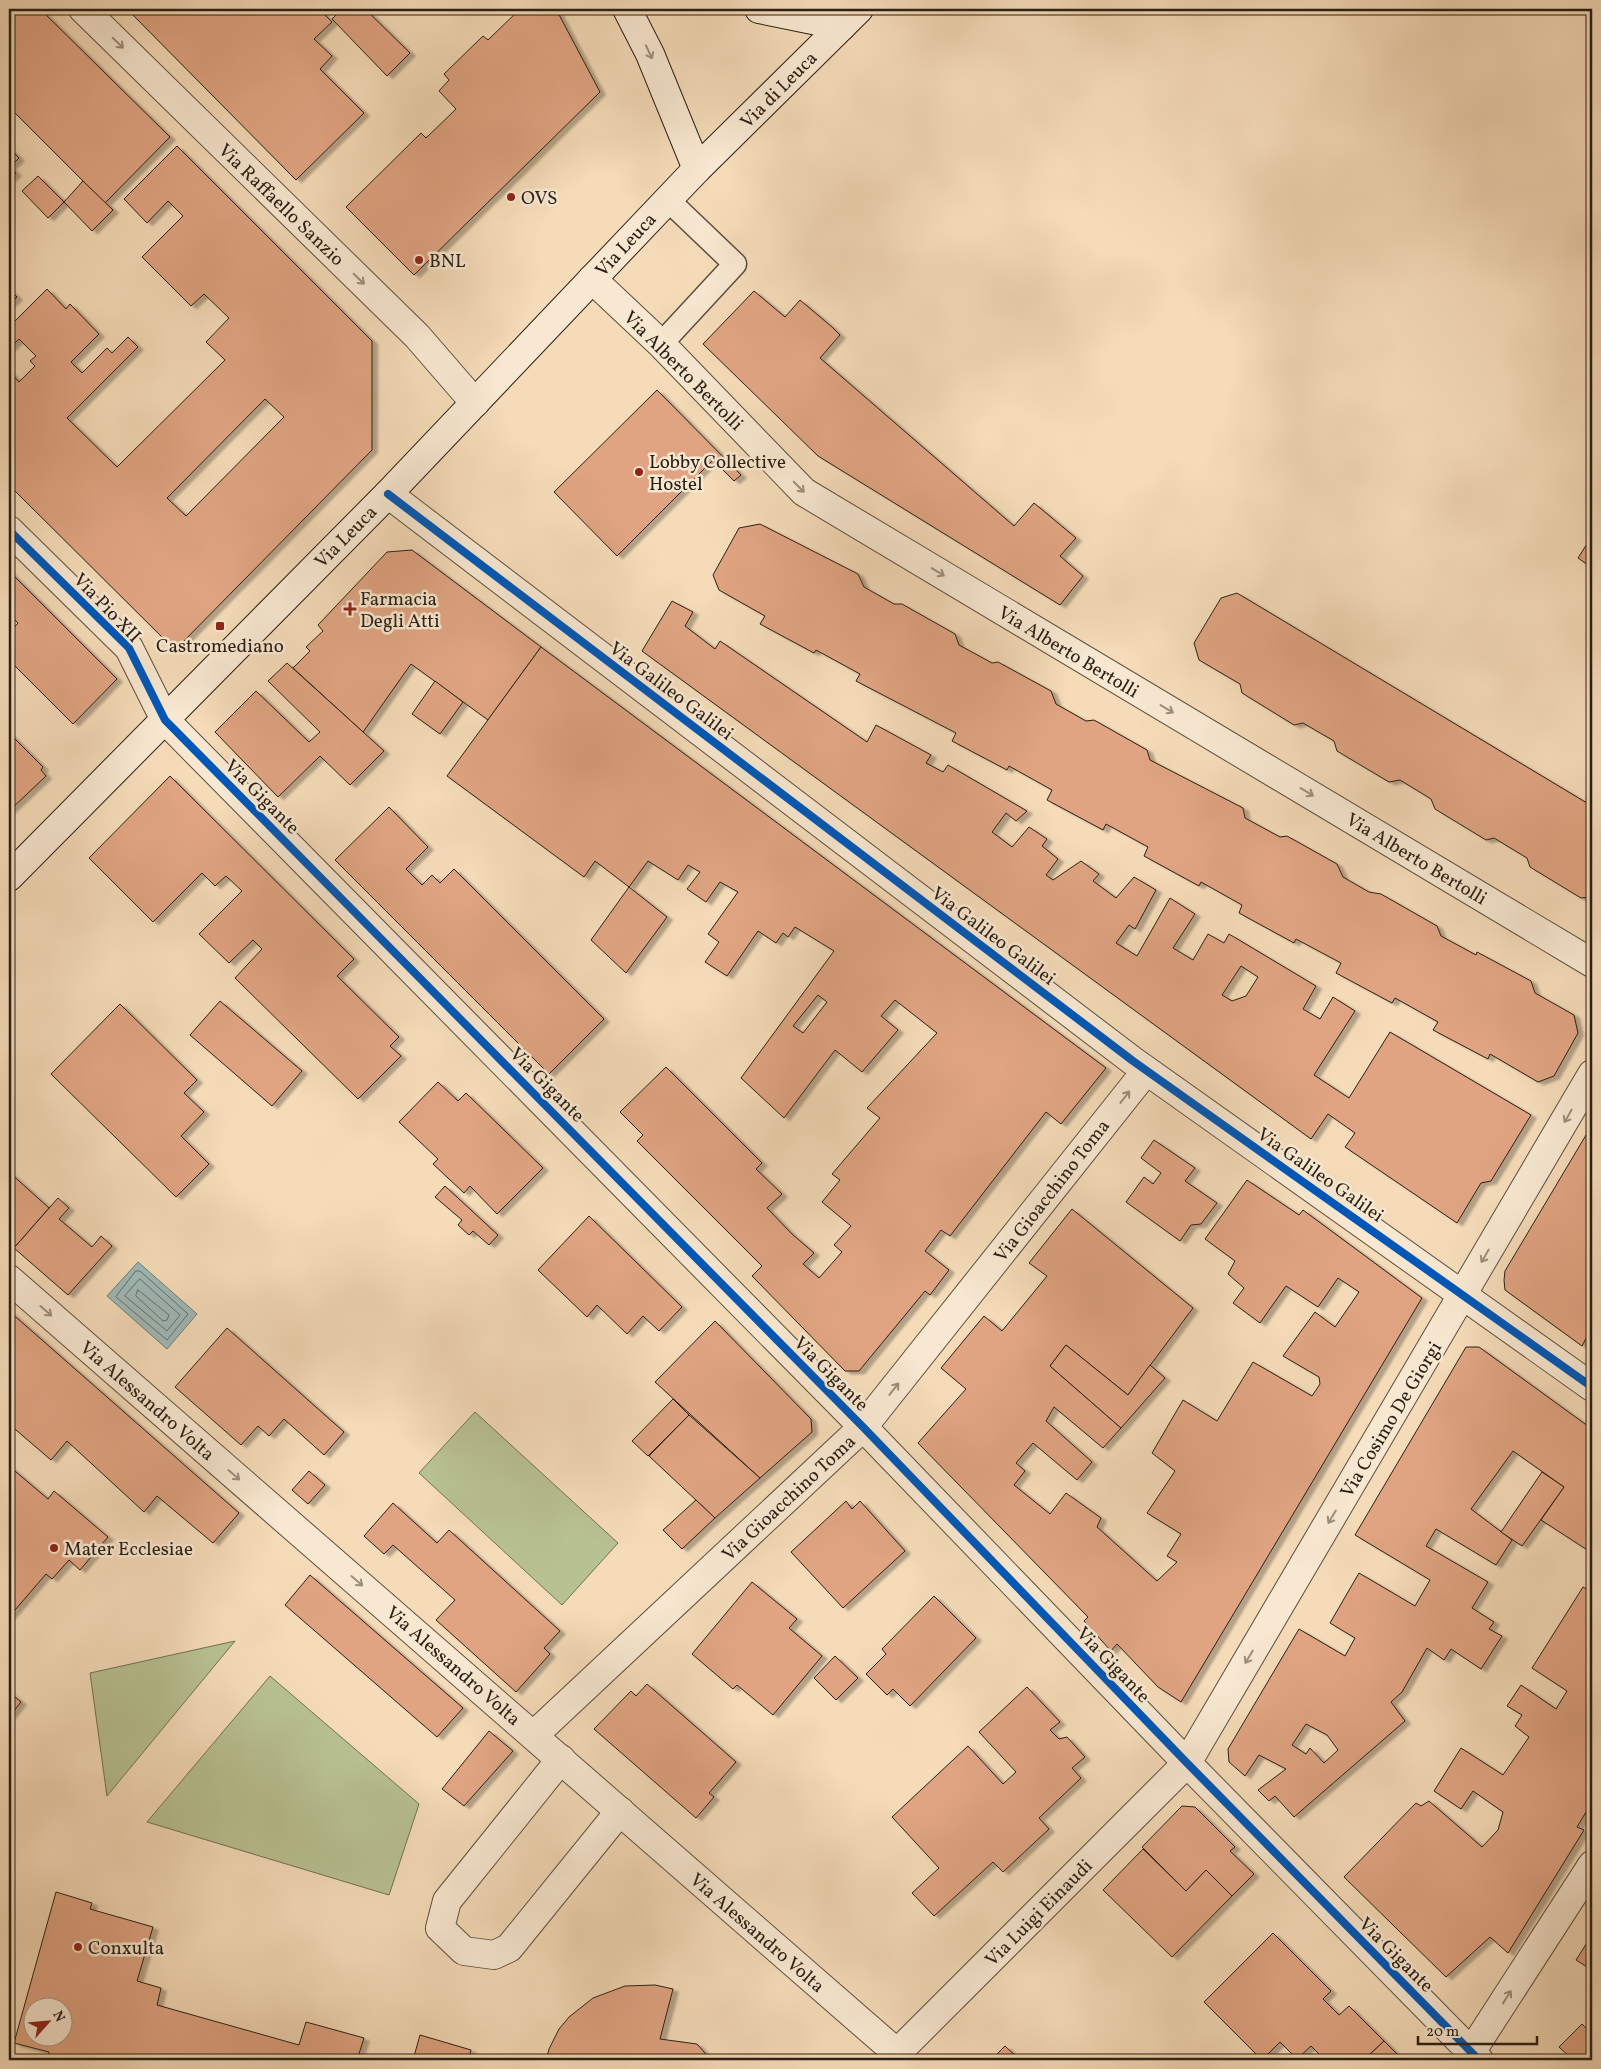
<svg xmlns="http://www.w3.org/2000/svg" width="1601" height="2069" viewBox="0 0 1601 2069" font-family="Vollkorn,serif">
<defs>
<filter id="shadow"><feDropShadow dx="5.5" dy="3" stdDeviation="1" flood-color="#0004"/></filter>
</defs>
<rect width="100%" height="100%" fill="#f5dbb8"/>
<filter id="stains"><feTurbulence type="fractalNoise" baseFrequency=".004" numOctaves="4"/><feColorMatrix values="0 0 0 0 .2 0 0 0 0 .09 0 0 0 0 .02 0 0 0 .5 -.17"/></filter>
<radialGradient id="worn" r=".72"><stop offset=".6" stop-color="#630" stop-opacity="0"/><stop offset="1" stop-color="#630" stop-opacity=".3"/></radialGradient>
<g fill="#b8c192" stroke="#717054">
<path d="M475,1412l143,131 -56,62 -143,-132z"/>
<path d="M235,1641l-128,155 -17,-123z"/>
<path d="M270,1676l149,128 -30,91 -242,-73z"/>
</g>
<path fill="#9fb9b8" stroke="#707b77" d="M138,1262l59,52 -30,35 -60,-53z"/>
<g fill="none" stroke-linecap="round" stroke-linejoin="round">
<g stroke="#646c66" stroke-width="1">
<path d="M136,1271h4l48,43 -21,26 -51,-43z"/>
<path d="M140,1279l40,36 -13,16 -42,-35z"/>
<path d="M138,1290l31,25 -2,5 -4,1 -27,-25z"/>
</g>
</g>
<g fill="#e0a482" stroke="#2a1f15" fill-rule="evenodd" filter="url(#shadow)">
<path d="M9,9h31l130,128 -65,66 -96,-96z"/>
<path d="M127,9h192l13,13 -18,17 18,17 -12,13 44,44 -68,67z"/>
<path d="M342,9h23l45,44 -23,23 -55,-57z"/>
<path d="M520,9h36l44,83 -186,183 -68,-68 75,-74 5,5 30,-29 -17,-18 10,-11 -5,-6 39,-38 5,4z"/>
<path d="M177,146l195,195v109l-197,200 -166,-165v-114l10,11 16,-16 -5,-5 6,-5 -17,-17 -10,10v-22l38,-38 19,20 4,-5 29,30 -28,28 11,11 25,-25 5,5 16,-16 10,10 -71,71 50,49 108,-107 -19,-18 23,-24 -25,-24 -13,12 -49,-49 41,-41 -15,-15 -21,22 -23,-24zM265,399l19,18 -98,99 -19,-18z"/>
<path d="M9,148l10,10 -9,9 6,6 -7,7z"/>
<path d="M38,176l26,26 -16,16 -26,-27z"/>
<path d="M83,181l30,29 -21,21 -28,-29z"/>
<path d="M9,289l8,8 -8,8z"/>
<path d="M754,291l31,26 15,-17 32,27 8,8 -20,23 194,168 20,-23 42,35 -16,18 23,20 -23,29 -242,-149 -115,-112z"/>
<path d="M657,390l84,85 -7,6 -21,-21 -96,96 -63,-64z"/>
<path d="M760,524l98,50 6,13 30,17h8l53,30 4,11 33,18 6,-1 53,29 5,13 30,17 8,-1 53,30 3,10 93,48 2,10 35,19 7,-1 50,28 6,13 26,15 12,2 56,32 4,10 35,19 1,-3 54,29 4,12 39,22 4,18 -24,43 -16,6 -48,-28 -2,5 -55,-29 5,-8 -43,-24 -3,5 -56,-30 5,-10 -45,-24 -2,4 -55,-30 3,-8 -41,-23 -2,4 -55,-30 4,-9 -42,-23 -3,6 -56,-30 5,-10 -43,-24 -2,4 -55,-29 4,-8 -100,-52 4,-7 -44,-24 -2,3 -54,-29 5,-8 -46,-26 -6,-15 26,-47z"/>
<path d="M1592,536v32l-14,-10z"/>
<path d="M412,550l129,97 -53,73 -77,-56 -48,68 -70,-64 17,-17 -4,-4 17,-16 -5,-6 69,-73z"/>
<path d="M9,571l108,108 -44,45 -64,-64v-27l9,-10 -9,-9z"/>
<path d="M1237,593l355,213v91l-11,1 -51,-31 -3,-9 -33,-20 -8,2 -51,-31 -4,-10 -31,-19 -11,2 -52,-31 -3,-10 -31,-18 -9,2 -52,-32 -2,-9 -41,-24 -5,-17 27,-45z"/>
<path d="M672,601l21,11 -8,14 30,23 5,-8 147,101 9,-17 55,30 -5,8 17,9 5,-7 79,46 -11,10 -10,-8 -14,19 20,15 17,-20 18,12 -5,7 16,13 -12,16 7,5 28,-19 18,13 -6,7 23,17 18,-21 22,13 -21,39 -6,-4 -13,18 21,13 33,-58 25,16 -22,34 20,12 15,-26 16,9 5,-9 87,52 -13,23 17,10 13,-22 22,14 -41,64 35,23 41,-66 141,83 -40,66 -10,2 -24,40 -112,-76 10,-14 -27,-19 -17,25 -669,-488zM1241,966l17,11 -12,19 -14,5 -10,-6z"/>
<path d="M541,647l565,421 -45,56 -15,-12 -96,124 -9,-6 -16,21 24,19 -19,25 -5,-4 -66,80h-14l-93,-95 10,-10 -125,-125 6,-6 -23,-23 46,-45 96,96 -6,6 26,25 -15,14 25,26 22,19 -11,11 16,14 23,-26 -8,-7 17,-19 -29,-24 18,-22 -8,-6 48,-56 -13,-10 70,-75 -42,-33 -14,16 17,14 -36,42 -27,-22 -51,68 -43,-40 93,-127 -39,-24 -7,10 -5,-4 -7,10 -18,-12 -31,45 -22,-14 14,-20 -11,-8 30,-42 -18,-10 -14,20 -19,-13 13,-17 -12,-7 -10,15 -30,-19 -19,26 -34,-26 -11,16 -137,-101zM818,995l9,7 -24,31 -10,-7z"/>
<path d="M287,663l97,88 -34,34 -30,-29 -42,41 -63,-65 41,-41 53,51 11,-10 -52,-51z"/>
<path d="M435,681l28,21 -23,32 -28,-20z"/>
<path d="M9,733l34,34 -2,3 5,6 -37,35z"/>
<path d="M170,776l184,183 -17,17 62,61 -9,9 11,10 -43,43 -123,-121 27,-29 -9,-9 -24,23 -30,-29 43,-43 -16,-15 -11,10 -13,-13 -49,49 -64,-64z"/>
<path d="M389,807l39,40 -22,22 16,16 10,-10 8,8 14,-14 150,150 -55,55 -214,-214z"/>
<path d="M629,887l38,30 -41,56 -35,-33z"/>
<path d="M220,1001l82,70 -30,35 -82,-71z"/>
<path d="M120,1004l77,76 -13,13 20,19 -23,24 28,28 -33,33 -125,-123z"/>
<path d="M438,1082l20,19 8,-8 77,75 -46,46 -27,-28 -6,7 -31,-29 5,-5 -39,-37z"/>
<path d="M1592,1125v202l-10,19 -77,-56 -1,-10 1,-9z"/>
<path d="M1154,1140l41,28 -10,13 32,22 -16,21 -10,1 -11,16 -54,-39 18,-25 9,7 8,-11 -20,-15z"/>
<path d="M9,1172l40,36 -35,40 -5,-5z"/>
<path d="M1247,1180l52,35 4,-5 119,88 -241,404 -23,-15 -41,-43 -6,7 -27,-30 4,-4 -170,-174 48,-54 -25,-21 43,-52 18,15 45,-55 -18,-13 43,-54 121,99 -65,87 -62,-50 -16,21 71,62 -18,20 -49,-41 -8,14 46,41 -15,18 -44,-37 -17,20 9,8 -11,14 36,29 16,-21 35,25 -4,9 60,54 20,-19 -10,-6 14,-22 -34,-21 28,-42 -23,-18 31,-53 34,21 36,-59 59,34 8,-12 -1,-7 -36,-21 32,-44 20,15 24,-35 -21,-14 -20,29 -32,-21 -26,37 -27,-20 11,-15 -16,-14 7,-13 -30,-22z"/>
<path d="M445,1186l53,49 -9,10 -16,-14 -4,4 -11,-10 4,-5 -27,-23z"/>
<path d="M58,1198l11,10 -10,11 33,28 9,-11 11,10 -44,49 -54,-47z"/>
<path d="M589,1216l93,91 -23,24 -16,-15 -16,18 -30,-29 -10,12 -49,-47z"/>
<path d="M9,1311l230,202 -26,30 -56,-47 -13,16 -77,-71 -16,19 -42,-36z"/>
<path d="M715,1321l96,98 1,13 -52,46 -105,-96z"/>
<path d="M227,1328l117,104 -20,23 -40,-36 -15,17 -11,-10 -17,19 -66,-58z"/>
<path d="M1066,1345l62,50 22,-30 15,13 -44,50 -71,-62z"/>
<path d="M1466,1347h13l113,82v124l-51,-33 23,-33 -51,-36 -42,58 41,31 -16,25 -60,-36 -10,17 62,36 -16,26 22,14 -5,7 13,7 -21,33 -30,-20 -7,11 -17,-12 -25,44 -11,10 14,19 -111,96 -19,-21 -6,5 -11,-11 28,-21 -27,-14 -14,21 -16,-14 -1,-13 71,-120 46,27 10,-18 -25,-15 29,-50 56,33 15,-26 -75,-45zM1306,1724l21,11 11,15 -14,13 -14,-15 -4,6 -14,-9z"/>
<path d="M673,1399l16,16 -41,41 -16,-15z"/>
<path d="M689,1415l71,63 -45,40 -66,-62z"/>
<path d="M9,1466l39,33 6,-8 54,46 -28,33 -11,-10 -17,19 -6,-5 -37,43z"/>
<path d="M309,1471l16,14 -17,19 -16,-14z"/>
<path d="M1542,1472l22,15 -42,59 -21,-14z"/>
<path d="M696,1500l19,18 -33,31 -19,-19z"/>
<path d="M846,1501l6,8 8,-8 45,50 -62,57 -52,-56z"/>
<path d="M393,1503l44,40 12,-13 111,101 -16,17 6,6 -34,38 -80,-72 19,-20 -62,-55 -9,9 -20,-18z"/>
<path d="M310,1575l153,133 -26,29 -152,-132z"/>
<path d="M752,1582l45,37 -8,9 33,28 -49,59 -36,-30 -4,4 -41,-35z"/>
<path d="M1583,1587l9,5v210l-15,25 7,3 -76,123 -18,-16 -44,40 -102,-100 72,-74 5,3 8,-5 53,46 16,-17 5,-18 -30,-21 -12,18 -27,-18 27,-43 42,27 26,-38 -14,-11 7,-11 -15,-9 14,-21 35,24 11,-18 -35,-23z"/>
<path d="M934,1596l42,42 -66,68 -17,-17 -6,6 -21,-21 20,-20 -4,-5z"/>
<path d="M835,1656l23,22 -22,22 -22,-22z"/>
<path d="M647,1684l89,78 -27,31 5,4 -18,21 -102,-89 37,-38 5,5z"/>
<path d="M1027,1687l33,35 -10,8 9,9 8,-2 18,20 -13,11 9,10 -42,40 10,11 -46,43 -10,-10 -59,54 -22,-23 27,-25 -47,-51 76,-71 35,38 13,-12 -37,-40z"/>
<path d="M9,1692l12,10 -12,15z"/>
<path d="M489,1731l24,20 -49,55 -22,-17z"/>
<path d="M1182,1806l13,1 40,40 -5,4 24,23 -22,22 -26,-26 -20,21 -44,-44z"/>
<path d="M1143,1849l43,42 20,-21 26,26 -60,61 -69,-67z"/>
<path d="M56,1892l36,11 -2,6 63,18 -16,54 24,7 -4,17 142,40 7,-23 58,16 -7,22h-222l-19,-5 -2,5h-66l1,-8 -35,-9zM32,2006h30v30h-30z"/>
<path d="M1273,1933l58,58 -8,8 16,16 10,-9 35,35 -20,19h-39l-14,-14 -14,13 -17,-17 -18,18 -58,-58z"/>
<path d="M1592,1935v35l-16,-10z"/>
<path d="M655,1985l18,4 -13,50 37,5 14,16h-165l3,-11 10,-20 10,-12 24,-19 32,-12z"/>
<path d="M1592,2021v39h-19l-14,-13 23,-23 4,4z"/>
<path d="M420,2035l51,15 -3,10h-55z"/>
<path d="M1384,2041l16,16 -3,3h-33z"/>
<path d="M1005,2046l15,14h-29z"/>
</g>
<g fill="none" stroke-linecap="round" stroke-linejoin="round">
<g stroke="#5d4e3e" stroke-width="25">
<path id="service" d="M661,344l74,-80 -67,-64"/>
</g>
<g stroke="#5d4e3e" stroke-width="30">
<g id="minor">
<path d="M83,9l334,327 58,67"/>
<path d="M592,279l69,65 143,148 788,471"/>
<path d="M388,494l745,567 459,326"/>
<path d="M9,530l120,118 36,72 698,707 324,336 292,297"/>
<path d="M9,1279l888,774"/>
<path d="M534,1735l329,-308 283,-356"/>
<path d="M561,1759l-114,142 -7,27 24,23 30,4 15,-7 111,-137"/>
<path d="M890,2060l297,-297 405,-689"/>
<path d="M1466,2060l126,-195"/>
</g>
</g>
<g stroke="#2a1f15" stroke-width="30">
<g id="secondary">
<path d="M627,9l23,45 47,115"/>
<path d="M759,9l83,17"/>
<path d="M9,877l379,-383 309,-325 162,-160"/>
</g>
</g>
<use href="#service" stroke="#f8e8d1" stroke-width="22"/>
<use href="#minor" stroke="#f8e8d1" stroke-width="28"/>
<use href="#secondary" stroke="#f8e8d1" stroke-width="28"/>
<g stroke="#f8e8d1" stroke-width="11">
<g id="cycleway">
<path d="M388,494l745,567 459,326"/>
<path d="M9,530l120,118 36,72 698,707 324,336 292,297"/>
</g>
</g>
<use href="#cycleway" stroke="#0057b8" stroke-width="8"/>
</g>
<defs><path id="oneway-shaft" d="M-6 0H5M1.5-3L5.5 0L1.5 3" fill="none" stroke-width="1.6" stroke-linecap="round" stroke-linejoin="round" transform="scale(1.25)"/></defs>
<g stroke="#9b8e7c">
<use href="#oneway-shaft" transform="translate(118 43) rotate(44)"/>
<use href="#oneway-shaft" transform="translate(649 52) rotate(65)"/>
<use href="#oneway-shaft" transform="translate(359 279) rotate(44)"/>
<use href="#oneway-shaft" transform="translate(799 487) rotate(45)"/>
<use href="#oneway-shaft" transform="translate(938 572) rotate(31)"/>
<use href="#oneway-shaft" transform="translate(1167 709) rotate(31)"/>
<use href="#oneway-shaft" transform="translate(1307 792) rotate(31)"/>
<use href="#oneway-shaft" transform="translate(1125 1097) rotate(-52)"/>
<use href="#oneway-shaft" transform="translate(1568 1116) rotate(120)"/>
<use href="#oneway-shaft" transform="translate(1485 1256) rotate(120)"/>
<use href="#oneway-shaft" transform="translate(46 1311) rotate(41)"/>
<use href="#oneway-shaft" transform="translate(894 1389) rotate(-52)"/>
<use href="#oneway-shaft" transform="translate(234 1475) rotate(41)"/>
<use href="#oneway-shaft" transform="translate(1332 1517) rotate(121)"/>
<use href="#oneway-shaft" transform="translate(357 1581) rotate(41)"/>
<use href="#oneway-shaft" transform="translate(1249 1657) rotate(121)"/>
<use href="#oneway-shaft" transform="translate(1507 1997) rotate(-58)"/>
</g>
<g fill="#8f2418" stroke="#f8e8d1" stroke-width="2">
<circle cx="511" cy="197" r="5"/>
<circle cx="419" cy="260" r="5"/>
<circle cx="639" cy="472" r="5"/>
<path d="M347.5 601.5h5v5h5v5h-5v5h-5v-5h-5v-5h5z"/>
<rect x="215" y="621" width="10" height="10" rx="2.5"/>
<circle cx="54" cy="1548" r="5"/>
<circle cx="78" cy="1947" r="5"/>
</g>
<g text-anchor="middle" stroke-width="5" stroke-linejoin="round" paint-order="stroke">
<g font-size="19" fill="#2a1f15" stroke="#f8e8d1">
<text transform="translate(778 89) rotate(-45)" y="7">Via di Leuca</text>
<text transform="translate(282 204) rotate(44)" y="7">Via Raffaello Sanzio</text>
<text transform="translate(625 244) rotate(-47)" y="7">Via Leuca</text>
<text transform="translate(684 370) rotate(45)" y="7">Via Alberto Bertolli</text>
<text transform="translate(345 536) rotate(-45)" y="7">Via Leuca</text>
<text transform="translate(108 607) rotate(46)" y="7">Via Pio XII</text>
<text transform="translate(1069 651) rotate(31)" y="7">Via Alberto Bertolli</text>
<text transform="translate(672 690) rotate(37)" y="7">Via Galileo Galilei</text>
<text transform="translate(263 796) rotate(45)" y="7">Via Gigante</text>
<text transform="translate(1417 858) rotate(31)" y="7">Via Alberto Bertolli</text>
<text transform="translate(994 935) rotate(37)" y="7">Via Galileo Galilei</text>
<text transform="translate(548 1084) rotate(45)" y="7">Via Gigante</text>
<text transform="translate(1321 1174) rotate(35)" y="7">Via Galileo Galilei</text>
<text transform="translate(1051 1190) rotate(-52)" y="7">Via Gioacchino Toma</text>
<text transform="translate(832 1373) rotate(45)" y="7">Via Gigante</text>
<text transform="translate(148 1400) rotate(41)" y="7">Via Alessandro Volta</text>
<text transform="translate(1390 1419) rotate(-59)" y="7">Via Cosimo De Giorgi</text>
<text transform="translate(788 1497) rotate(-43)" y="7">Via Gioacchino Toma</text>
<text transform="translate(1114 1664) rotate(46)" y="7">Via Gigante</text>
<text transform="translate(454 1665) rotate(41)" y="7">Via Alessandro Volta</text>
<text transform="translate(1038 1912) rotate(-45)" y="7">Via Luigi Einaudi</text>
<text transform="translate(758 1932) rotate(41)" y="7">Via Alessandro Volta</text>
<text transform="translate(1397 1954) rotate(45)" y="7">Via Gigante</text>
</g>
<g font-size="19" fill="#2a1f15" stroke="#f8e8d1" text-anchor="start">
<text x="521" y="204">OVS</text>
<text x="429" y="267">BNL</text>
<text x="649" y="468">Lobby Collective<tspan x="649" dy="22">Hostel</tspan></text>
<text x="360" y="605">Farmacia<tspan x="360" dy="22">Degli Atti</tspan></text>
<text x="220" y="652" text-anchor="middle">Castromediano</text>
<text x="64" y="1555">Mater Ecclesiae</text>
<text x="88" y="1954">Conxulta</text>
</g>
</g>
<rect width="1601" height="2069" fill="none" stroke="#f5dbb8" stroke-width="30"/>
<rect x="10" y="10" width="1581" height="2049" fill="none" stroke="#2a1f15" stroke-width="2.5"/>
<rect x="15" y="15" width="1571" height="2039" fill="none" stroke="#2a1f15"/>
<g transform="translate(48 2022) rotate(63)"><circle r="24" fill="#f8e8d1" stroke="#a69886"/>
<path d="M0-4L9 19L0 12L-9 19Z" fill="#8f2418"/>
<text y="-8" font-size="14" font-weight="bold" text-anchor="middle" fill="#2a1f15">N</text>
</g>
<path d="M1418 2036v8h119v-8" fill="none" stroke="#2a1f15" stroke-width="2.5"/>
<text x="1426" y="2036" font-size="15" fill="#2a1f15" stroke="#f8e8d1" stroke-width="4" paint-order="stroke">20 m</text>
<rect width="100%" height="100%" filter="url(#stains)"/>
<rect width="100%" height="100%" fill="url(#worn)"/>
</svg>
